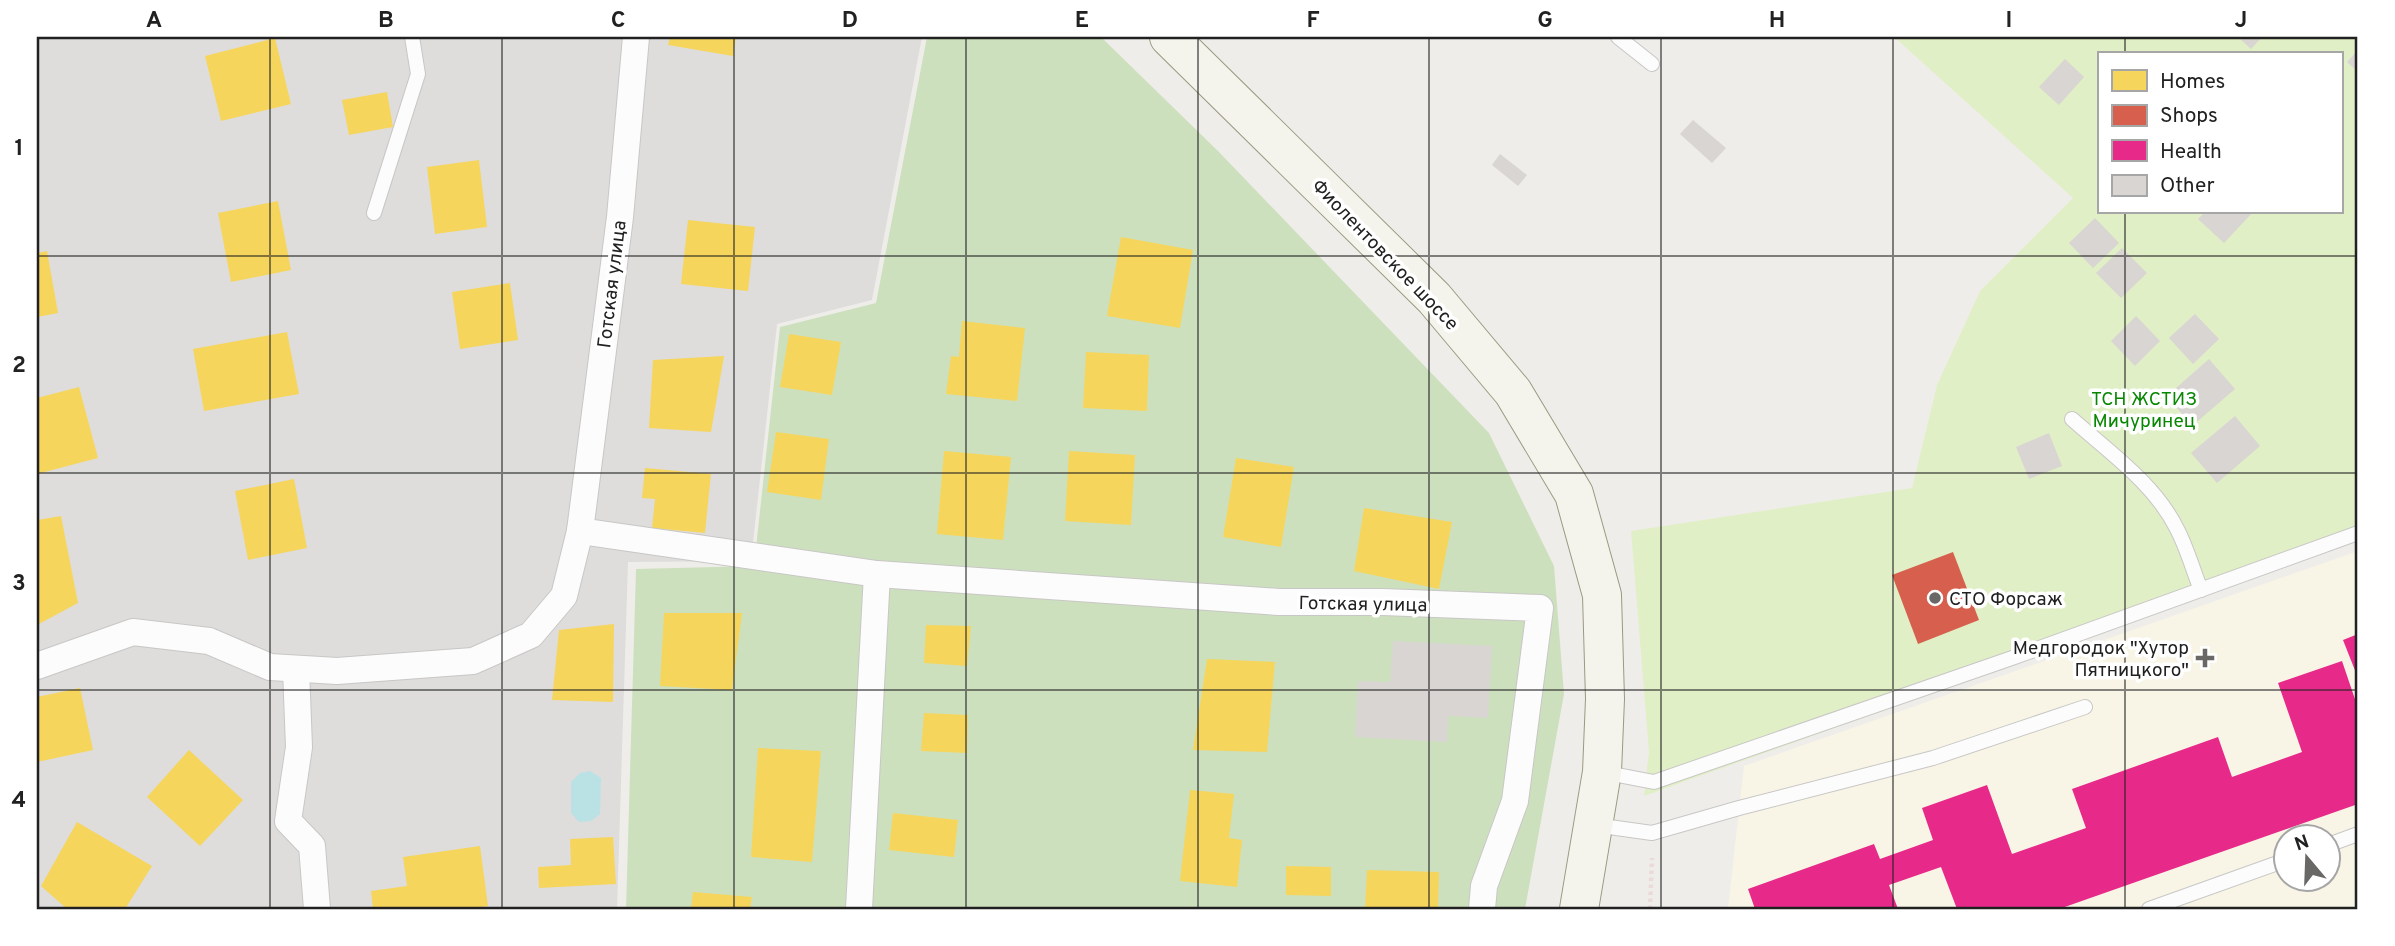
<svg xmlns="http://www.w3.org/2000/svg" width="2395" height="946" viewBox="0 0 2395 946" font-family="Overpass,sans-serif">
<rect width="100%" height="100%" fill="#efedea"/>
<path fill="#dedddb" d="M37,37h885l-50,263 -95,24 -26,237 -123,1 -11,347h-580z"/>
<path fill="#f8f5e6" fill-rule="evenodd" d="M2358,551v358h-630l16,-143zM2286,838h42v42h-42z"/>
<path fill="#e1efc6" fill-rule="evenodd" d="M1894,37h464v504l-714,255 5,-44 -18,-221 281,-43 25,-103 43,-94 93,-93zM2099,54h242v158h-242z"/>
<path fill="#cde0bd" d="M927,37h174l117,114 271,282 65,133 10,128 -39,215h-899l10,-340 118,-3 26,-239 96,-24z"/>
<path fill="#bae2e5" d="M590,771l11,7 -1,36 -9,7 -12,1 -8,-9v-31l9,-9z"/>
<g fill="#f6d55c">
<path d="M670,37h66l-3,19 -65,-11z"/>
<path d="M275,38l16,66 -70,17 -16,-65z"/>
<path d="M387,92l6,35 -44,8 -7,-35z"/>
<path d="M479,160l8,67 -52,7 -8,-67z"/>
<path d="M278,201l13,69 -60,12 -13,-69z"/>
<path d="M688,220l67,7 -7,64 -67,-7z"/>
<path d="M1121,237l72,13 -13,78 -73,-12z"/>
<path d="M47,251l11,62 -21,4v-64z"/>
<path d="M510,283l8,57 -58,9 -8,-57z"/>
<path d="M962,321l63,7 -8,73 -71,-7 5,-38 8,1z"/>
<path d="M287,332l12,62 -95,17 -11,-62z"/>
<path d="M789,334l52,8 -9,53 -52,-8z"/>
<path d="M1086,352l63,3 -2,56 -64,-3z"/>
<path d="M724,356l-13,76 -62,-4 4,-68z"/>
<path d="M79,387l19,71 -61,16v-76z"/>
<path d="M776,432l53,7 -8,61 -54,-8z"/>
<path d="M944,451l67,6 -8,83 -66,-6z"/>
<path d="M1069,451l66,4 -4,70 -66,-4z"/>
<path d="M1236,458l58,9 -13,80 -58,-10z"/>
<path d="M645,468l66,6 -6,59 -53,-5 3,-29 -13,-1z"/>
<path d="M294,479l13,69 -59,12 -13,-69z"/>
<path d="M1364,508l88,14 -13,67 -85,-18z"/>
<path d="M61,516l17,87 -41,22v-105z"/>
<path d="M664,613h78l-10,77 -72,-4z"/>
<path d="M614,624l-1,78 -61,-2 7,-70z"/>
<path d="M926,625l45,1 -4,40 -43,-3z"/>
<path d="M1207,659l68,3 -8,90 -74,-2z"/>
<path d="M80,688l13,62 -56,12v-65z"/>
<path d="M924,713l44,2 -1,38 -46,-2z"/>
<path d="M758,748l63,3 -9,111 -61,-5z"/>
<path d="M189,750l54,50 -43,46 -53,-49z"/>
<path d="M1190,790l44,4 -5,44 13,2 -5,47 -57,-6z"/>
<path d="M893,813l65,7 -4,37 -65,-7z"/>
<path d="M77,822l75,44 -27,43h-58l-26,-23z"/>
<path d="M613,837l3,47 -77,4 -1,-21 33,-2 -1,-26z"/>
<path d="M480,846l8,60 -22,3h-93l-2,-18 36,-5 -4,-29z"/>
<path d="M1286,866l45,1v29l-45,-1z"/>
<path d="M1367,870l72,2 -1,37h-73z"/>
<path d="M693,892l59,5 -2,12h-59z"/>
</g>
<path fill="#d6604d" d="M1953,552l26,68 -61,24 -26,-69z"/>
<g fill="#e7298a">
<path d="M2358,634v44l-15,-38z"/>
<path d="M2342,661l16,47v96l-299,105h-102l-16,-42 -52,18 9,24h-143l-7,-20 126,-45 6,15 53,-19 -11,-32 65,-23 25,69 74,-26 -14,-39 146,-52 14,40 70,-25 -24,-69z"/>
</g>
<g fill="#d8d5d2">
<path d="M2238,37h24l-11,12z"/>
<path d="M2358,50v22l-11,-10z"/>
<path d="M2065,59l19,18 -25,28 -20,-18z"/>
<path d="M1693,120l33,28 -14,15 -32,-29z"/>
<path d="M1500,154l27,21 -9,11 -26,-21z"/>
<path d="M2205,212h48l-29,31 -26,-24z"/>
<path d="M2095,218l24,25 -26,25 -24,-25z"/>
<path d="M2122,248l25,25 -26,25 -25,-25z"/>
<path d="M2195,314l24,25 -26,25 -24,-26z"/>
<path d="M2136,316l24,25 -25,25 -24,-25z"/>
<path d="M2209,359l26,30 -43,37 -25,-30z"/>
<path d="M2235,416l25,30 -43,37 -26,-30z"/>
<path d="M2049,433l13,33 -33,13 -13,-32z"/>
<path d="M1393,641l99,5 -4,72 -40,-2 -1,26 -92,-5 3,-56 32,1z"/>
</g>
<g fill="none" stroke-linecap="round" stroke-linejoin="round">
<g stroke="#c8c7c6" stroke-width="16">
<g id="service">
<path d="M1618,37l34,27"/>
<path d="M374,213l44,-139 -6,-37"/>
<path d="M2072,419c37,33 83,65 105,110 10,19 16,41 24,61"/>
<path d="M1602,772l52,10 358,-124 346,-125"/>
<path d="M1595,825l57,8 87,-25 194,-50 152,-51"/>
<path d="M2328,845l30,-11"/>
<path d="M2149,909l137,-49"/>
</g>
</g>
<g stroke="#c8c7c6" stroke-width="28">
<g id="minor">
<path d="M580,531l297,43 402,28h104l157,6 -25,193 -31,85 -2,23"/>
<path d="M37,666l96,-34 76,9 61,26 67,4 136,-10 58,-26 33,-39 16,-65 40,-314 16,-180"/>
<path d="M296,669l3,78 -11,74 24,25 5,63"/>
<path d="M859,909l18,-335"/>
</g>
</g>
<g stroke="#9b9980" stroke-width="40">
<path id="secondary" d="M1169,37l265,261 79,94 61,102 28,101 3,104 -3,73 -23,137"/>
</g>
<path stroke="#ecdadb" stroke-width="4.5" stroke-dasharray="3.5 3.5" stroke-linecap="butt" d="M1650,909l2,-51"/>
<use href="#service" stroke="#fdfcfc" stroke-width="14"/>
<use href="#minor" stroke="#fdfcfc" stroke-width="26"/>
<use href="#secondary" stroke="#f5f4ec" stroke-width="38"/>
</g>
<path fill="none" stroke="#212121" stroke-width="2" stroke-opacity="0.55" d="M270,37v872M502,37v872M734,37v872M966,37v872M1198,37v872M1429,37v872M1661,37v872M1893,37v872M2125,37v17M2125,212v697M37,256h2321M37,473h2321M37,690h2321"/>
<g fill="#696867" stroke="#fff" stroke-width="2.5">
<circle cx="1935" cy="598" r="7"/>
<path d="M2201.5 647.5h7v7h7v7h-7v7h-7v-7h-7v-7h7z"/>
</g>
<g text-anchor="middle" stroke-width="7" stroke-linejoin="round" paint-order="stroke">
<g font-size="19" fill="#212121" stroke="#fff">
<text transform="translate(1386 254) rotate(46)" y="7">Фиолентовское шоссе</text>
<text transform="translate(611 284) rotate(-83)" y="7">Готская улица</text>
<text transform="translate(1363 603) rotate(1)" y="7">Готская улица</text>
</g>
<g font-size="19" fill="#088702" stroke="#fff">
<text x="2144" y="405">ТСН ЖСТИЗ<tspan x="2144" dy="22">Мичуринец</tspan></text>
</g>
<g font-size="19" fill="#212121" stroke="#fff" text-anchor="start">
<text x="1949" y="605">СТО Форсаж</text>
<text x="2189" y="654" text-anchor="end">Медгородок "Хутор<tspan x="2189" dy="22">Пятницкого"</tspan></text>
</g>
</g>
<rect width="2395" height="946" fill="none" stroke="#ffffff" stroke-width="77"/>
<rect x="2098" y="52" width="245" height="161" fill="#ffffff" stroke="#a6a6a6" stroke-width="2"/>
<rect x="2112" y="70" width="35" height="21" fill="#f6d55c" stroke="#a6a6a6" stroke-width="2"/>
<text x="2160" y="88" font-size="21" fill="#212121">Homes</text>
<rect x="2112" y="105" width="35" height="21" fill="#d6604d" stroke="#a6a6a6" stroke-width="2"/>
<text x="2160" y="122" font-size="21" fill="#212121">Shops</text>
<rect x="2112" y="140" width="35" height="21" fill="#e7298a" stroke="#a6a6a6" stroke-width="2"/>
<text x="2160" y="158" font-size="21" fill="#212121">Health</text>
<rect x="2112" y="175" width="35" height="21" fill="#d8d5d2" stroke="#a6a6a6" stroke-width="2"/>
<text x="2160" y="192" font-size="21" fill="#212121">Other</text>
<g transform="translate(2307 858) rotate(341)"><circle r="33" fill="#ffffff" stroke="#a6a6a6" stroke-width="2"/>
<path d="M0-5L12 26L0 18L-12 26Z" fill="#696867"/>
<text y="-10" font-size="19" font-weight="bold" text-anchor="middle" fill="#212121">N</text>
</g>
<rect x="38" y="38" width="2318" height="870" fill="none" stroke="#212121" stroke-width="2.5"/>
<g font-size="23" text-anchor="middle" font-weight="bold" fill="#212121">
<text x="154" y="27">A</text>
<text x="386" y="27">B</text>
<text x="618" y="27">C</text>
<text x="850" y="27">D</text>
<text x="1082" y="27">E</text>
<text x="1313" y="27">F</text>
<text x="1545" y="27">G</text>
<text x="1777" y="27">H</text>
<text x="2009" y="27">I</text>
<text x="2241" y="27">J</text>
<text x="19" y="155">1</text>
<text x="19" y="372">2</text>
<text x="19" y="590">3</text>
<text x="19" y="807">4</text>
</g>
</svg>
